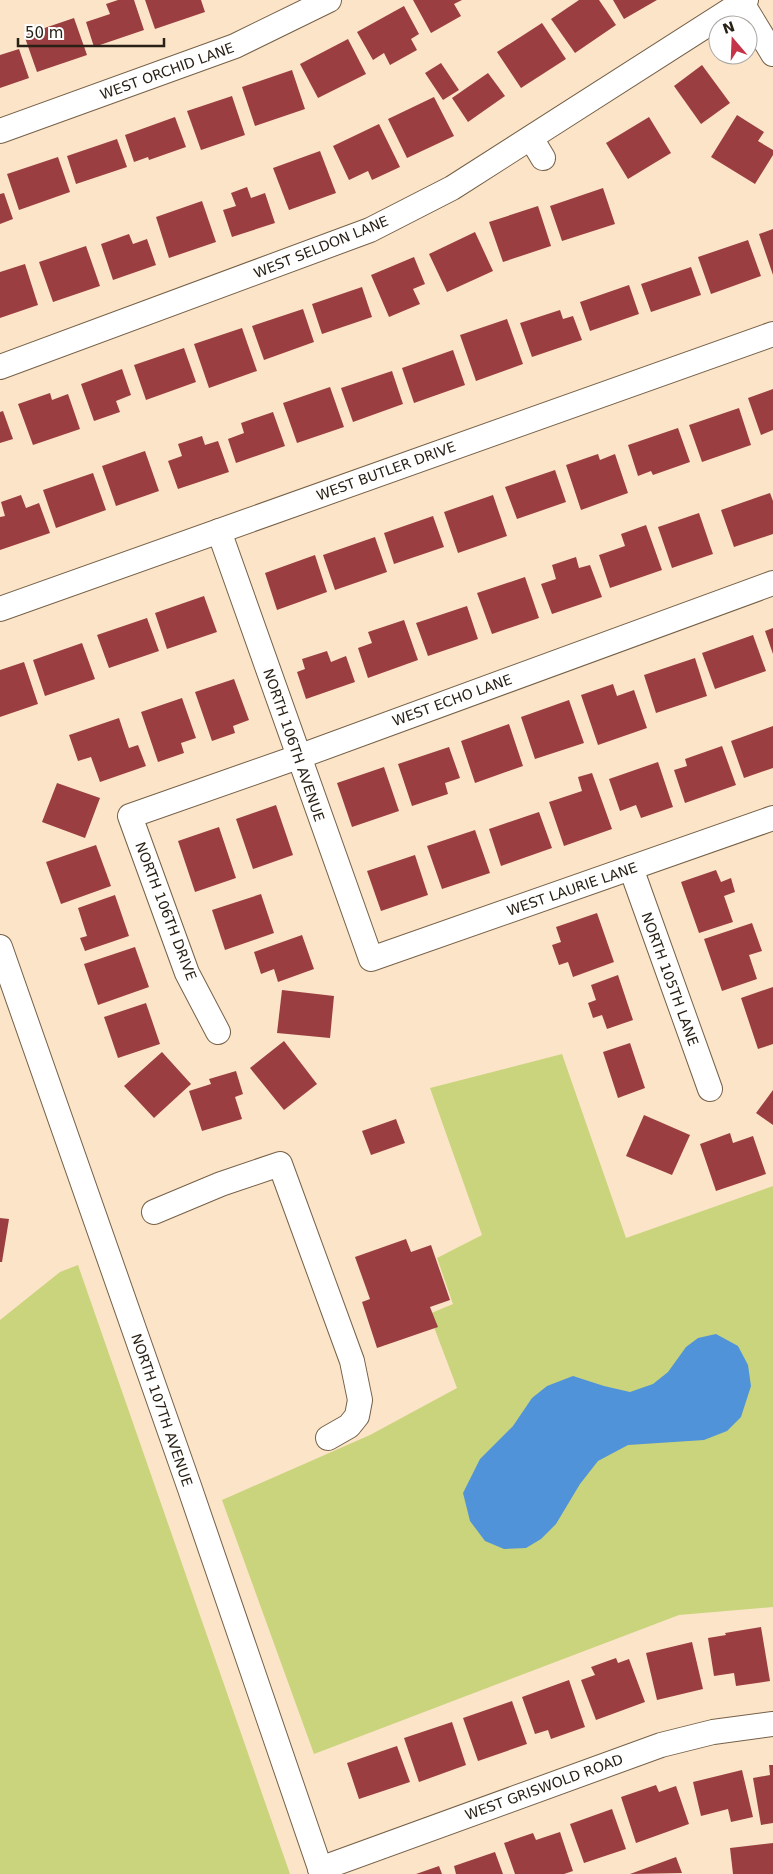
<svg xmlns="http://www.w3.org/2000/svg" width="773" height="1874" viewBox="0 0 773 1874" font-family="'DejaVu Sans',sans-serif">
<rect width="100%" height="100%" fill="#fce4c8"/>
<g fill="#cad47c">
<path d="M562,1054l64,184 147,-52v421l-94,8 -365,139 -92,-254 148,-65 87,-47 -28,-74 24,-10 -16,-46 45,-23 -52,-147z"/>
<path d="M78,1265l212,609h-290v-554l60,-48z"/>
</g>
<path fill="#5093d8" d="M716,1334l22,12 10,19 3,21 -10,31 -14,14 -23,9 -76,5 -30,16 -18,23 -24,40 -15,15 -15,9 -22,1 -19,-8 -15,-20 -7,-28 17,-34 33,-33 19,-28 15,-12 26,-10 31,10 26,6 23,-8 15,-12 18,-25 12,-9z"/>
<g fill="#9b3e41">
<path d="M118,0h16l10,30 -50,17 -8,-25 24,-8 -4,-10z"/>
<path d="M145,0h56l4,12 -50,17z"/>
<path d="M413,0h49l-8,4 7,12 -30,17z"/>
<path d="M579,0h20l17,25 -41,28 -24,-34z"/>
<path d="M613,0h44l-33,19z"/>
<path d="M404,6l15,28 -8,5 6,11 -27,15 -6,-12 -11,7 -16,-28z"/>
<path d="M74,18l13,37 -50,17 -13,-37z"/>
<path d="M542,23l24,36 -45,29 -24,-36z"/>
<path d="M348,39l18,35 -48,24 -18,-34z"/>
<path d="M19,49l10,29 -29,10v-33z"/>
<path d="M441,63l18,27 -16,10 -18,-27z"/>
<path d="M702,65l28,38 -29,21 -27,-38z"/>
<path d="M292,70l13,39 -50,17 -13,-39z"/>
<path d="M488,73l17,23 -37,26 -16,-24z"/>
<path d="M232,96l13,39 -44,15 -14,-39z"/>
<path d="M434,97l20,39 -47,22 -19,-39z"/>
<path d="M737,115l27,17 -6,9 15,9v5l-18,29 -44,-27z"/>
<path d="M175,117l11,30 -37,13 -1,-3 -14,5 -9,-27z"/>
<path d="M649,117l22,36 -43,26 -22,-36z"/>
<path d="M379,124l21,43 -28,13 -4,-9 -19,9 -16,-34z"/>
<path d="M117,139l10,28 -51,17 -9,-28z"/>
<path d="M320,151l16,42 -47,17 -16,-42z"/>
<path d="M58,157l12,35 -51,18 -12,-36z"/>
<path d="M247,187l4,11 14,-5 10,30 -43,14 -9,-27 13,-4 -5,-13z"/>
<path d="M603,188l12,36 -53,17 -12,-35z"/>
<path d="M4,193l9,26 -13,5v-30z"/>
<path d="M202,201l14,41 -47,16 -13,-41z"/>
<path d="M538,206l13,40 -48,16 -14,-40z"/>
<path d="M773,229v46l-14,-41z"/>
<path d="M475,232l18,39 -46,21 -18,-38z"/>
<path d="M129,234l4,10 14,-5 9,26 -43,15 -12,-36z"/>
<path d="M748,240l13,36 -50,18 -13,-37z"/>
<path d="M86,246l14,40 -47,16 -14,-40z"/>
<path d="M414,257l11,27 -12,5 7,15 -31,13 -18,-42z"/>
<path d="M25,264l13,41 -38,13v-46z"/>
<path d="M691,267l10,28 -50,17 -10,-28z"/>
<path d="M629,285l10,29 -49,17 -10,-29z"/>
<path d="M362,287l10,30 -50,17 -10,-30z"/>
<path d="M303,309l11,33 -50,18 -12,-34z"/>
<path d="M560,310l3,9 10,-3 9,24 -50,17 -12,-34z"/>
<path d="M507,319l16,45 -47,17 -16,-46z"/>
<path d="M242,328l15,43 -48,17 -15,-44z"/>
<path d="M184,348l12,34 -50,18 -12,-35z"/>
<path d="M453,350l12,35 -51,18 -12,-35z"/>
<path d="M122,369l9,26 -15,6 4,11 -26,9 -13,-37z"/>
<path d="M392,371l11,33 -50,18 -12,-34z"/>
<path d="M330,387l14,40 -47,16 -14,-40z"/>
<path d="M773,389v41l-12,5 -13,-37z"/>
<path d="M50,393l2,7 16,-6 12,35 -47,16 -15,-41z"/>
<path d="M739,408l12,37 -49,17 -13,-37z"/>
<path d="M3,411l10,28 -13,4v-31z"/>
<path d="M273,412l12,34 -49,17 -8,-24 16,-6 -3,-10z"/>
<path d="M678,428l12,34 -37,13 -2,-4 -13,5 -10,-31z"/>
<path d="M202,436l3,9 13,-4 11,31 -51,17 -10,-28 14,-5 -4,-12z"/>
<path d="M145,451l14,40 -43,15 -14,-40z"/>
<path d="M598,454l2,6 15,-6 13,39 -47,17 -15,-45z"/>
<path d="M555,470l11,32 -49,17 -12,-32z"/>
<path d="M93,473l13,37 -50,18 -13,-38z"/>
<path d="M770,493l3,8v33l-39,13 -13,-37z"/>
<path d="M21,495l5,13 13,-5 11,30 -50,17v-33l5,-1 -4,-14z"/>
<path d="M493,495l14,41 -49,17 -14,-41z"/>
<path d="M699,513l14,41 -41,14 -14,-41z"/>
<path d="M433,516l11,31 -50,17 -10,-31z"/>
<path d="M646,525l16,45 -52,18 -11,-33 26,-9 -4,-12z"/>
<path d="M375,537l12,35 -52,18 -12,-35z"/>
<path d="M315,555l12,37 -50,18 -12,-37z"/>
<path d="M576,557l3,11 11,-3 12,32 -50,17 -11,-30 15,-5 -4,-14z"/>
<path d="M525,577l14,41 -47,16 -15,-41z"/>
<path d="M204,596l13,36 -50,17 -12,-36z"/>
<path d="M467,606l11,33 -50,17 -12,-33z"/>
<path d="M147,618l12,33 -50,17 -12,-33z"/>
<path d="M404,620l14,40 -50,18 -10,-30 14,-5 -4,-11z"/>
<path d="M773,628v26l-8,-23z"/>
<path d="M753,635l13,36 -51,18 -13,-36z"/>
<path d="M82,643l13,36 -50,17 -12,-36z"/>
<path d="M327,651l4,11 15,-6 9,26 -49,17 -9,-27 8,-3 -3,-10z"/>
<path d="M695,658l12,38 -51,17 -12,-38z"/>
<path d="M24,662l14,42 -38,13v-47z"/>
<path d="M234,679l15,41 -16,6 2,7 -23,8 -17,-49z"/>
<path d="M613,684l4,12 17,-6 13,38 -49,17 -17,-50z"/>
<path d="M182,698l14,40 -15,5 3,10 -26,9 -17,-50z"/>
<path d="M569,700l15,43 -49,16 -14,-42z"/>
<path d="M119,718l10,30 9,-3 8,21 -46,16 -9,-25 -13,4 -9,-26z"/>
<path d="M509,724l14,42 -48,17 -14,-42z"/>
<path d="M773,726v42l-29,10 -13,-37z"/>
<path d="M722,746l14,39 -51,18 -11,-33 13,-4 -2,-7z"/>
<path d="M449,747l11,31 -15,5 3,11 -36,12 -14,-42z"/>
<path d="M658,762l15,45 -32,11 -5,-13 -16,6 -11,-32z"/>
<path d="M384,767l15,44 -47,16 -15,-44z"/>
<path d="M592,773l20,56 -48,17 -15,-44 33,-11 -4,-14z"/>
<path d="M57,783l43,15 -15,40 -43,-16z"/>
<path d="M276,805l17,50 -40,14 -17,-50z"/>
<path d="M539,812l13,36 -51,18 -12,-37z"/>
<path d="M219,827l17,51 -41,14 -17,-51z"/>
<path d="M475,830l15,43 -48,16 -15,-43z"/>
<path d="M96,845l15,41 -50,18 -15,-42z"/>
<path d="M415,855l13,40 -47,16 -14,-40z"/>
<path d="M716,870l5,12 10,-4 4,14 -11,4 9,26 -34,11 -18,-51z"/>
<path d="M261,894l13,39 -49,17 -13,-40z"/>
<path d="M115,895l14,41 -44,15 -5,-13 7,-2 -9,-28z"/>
<path d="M597,913l17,49 -41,15 -5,-15 -9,3 -7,-20 9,-3 -5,-15z"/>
<path d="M752,923l10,28 -13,4 8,24 -35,12 -18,-52z"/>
<path d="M302,935l12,34 -36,13 -4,-13 -13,5 -7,-22z"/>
<path d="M135,947l14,40 -51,18 -14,-41z"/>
<path d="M618,975l15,45 -26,9 -5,-14 -9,3 -5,-15 8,-3 -5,-15z"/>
<path d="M773,987v57l-15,5 -17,-51z"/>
<path d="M282,990l52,6 -4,42 -53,-5z"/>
<path d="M146,1003l14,41 -42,14 -14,-41z"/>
<path d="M284,1041l33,43 -33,26 -34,-42z"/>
<path d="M630,1043l15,45 -27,10 -15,-46z"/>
<path d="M162,1052l29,32 -37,34 -30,-32z"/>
<path d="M236,1071l7,23 -8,3 7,22 -40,12 -13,-40 22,-7 -2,-5z"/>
<path d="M773,1090v35l-17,-12z"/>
<path d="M644,1115l46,20 -18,40 -46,-19z"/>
<path d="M396,1119l9,24 -34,12 -9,-24z"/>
<path d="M730,1133l3,10 20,-7 13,38 -50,17 -16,-47z"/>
<path d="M0,1218l9,1 -7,43h-2z"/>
<path d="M406,1239l5,13 20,-7 19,55 -20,7 8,20 -61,21 -15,-46 8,-3 -15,-42z"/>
<path d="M761,1627l9,54 -34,5 -2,-13 -20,3 -6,-38 18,-3 -1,-2z"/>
<path d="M692,1642l11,47 -46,11 -11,-47z"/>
<path d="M616,1658l2,5 11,-4 16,43 -49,18 -15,-40 14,-5 -4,-8z"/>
<path d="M569,1680l16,47 -34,12 -3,-9 -13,4 -13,-37z"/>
<path d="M512,1701l15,43 -49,17 -15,-43z"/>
<path d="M452,1722l14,43 -47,17 -15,-44z"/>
<path d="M397,1746l13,36 -51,17 -12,-36z"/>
<path d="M769,1765h4v58l-12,2 -8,-47 17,-3z"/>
<path d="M742,1770l11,47 -22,5 -3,-13 -27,7 -8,-34z"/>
<path d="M656,1785l3,7 17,-6 13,38 -53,19 -15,-46z"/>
<path d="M612,1809l14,40 -42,14 -14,-39z"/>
<path d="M560,1832l13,39 -9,3h-49l-11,-31 29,-10 3,7z"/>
<path d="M773,1843v31h-40l-3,-26z"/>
<path d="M495,1852l8,22h-47l-2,-8z"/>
<path d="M676,1857l6,16 -52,1z"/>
<path d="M439,1866l3,8h-26z"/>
</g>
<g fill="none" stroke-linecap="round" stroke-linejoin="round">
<g stroke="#756047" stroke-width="26">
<g id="minor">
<path d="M742,3l31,51"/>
<path d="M0,131l235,-85 94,-46"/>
<path d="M531,138l12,20"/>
<path d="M0,367l370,-137 82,-42 294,-188"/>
<path d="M219,531l152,428 402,-141"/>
<path d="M0,609l773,-275"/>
<path d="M631,868l79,221"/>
<path d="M0,947l189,539 133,388"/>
<path d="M218,1032l-31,-59 -57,-157 168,-59 475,-174"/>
<path d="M154,1212l67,-28 59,-20 72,197 8,39 -3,16 -8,10 -21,12"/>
<path d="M320,1869l341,-124 52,-13 60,-8"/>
</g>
</g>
<use href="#minor" stroke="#fff" stroke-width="24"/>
</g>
<g text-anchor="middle" stroke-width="5" stroke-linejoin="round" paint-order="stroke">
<g font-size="14" fill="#292116" stroke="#fff">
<text transform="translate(167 71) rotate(-20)" y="5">WEST ORCHID LANE</text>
<text transform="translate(321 247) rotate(-22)" y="5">WEST SELDON LANE</text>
<text transform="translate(386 471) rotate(-20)" y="5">WEST BUTLER DRIVE</text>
<text transform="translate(452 700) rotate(-20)" y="5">WEST ECHO LANE</text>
<text transform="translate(294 745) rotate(71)" y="5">NORTH 106TH AVENUE</text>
<text transform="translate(572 889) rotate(-19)" y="5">WEST LAURIE LANE</text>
<text transform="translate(166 911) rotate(69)" y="5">NORTH 106TH DRIVE</text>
<text transform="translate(670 979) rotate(70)" y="5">NORTH 105TH LANE</text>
<text transform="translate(162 1410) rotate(71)" y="5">NORTH 107TH AVENUE</text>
<text transform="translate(544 1787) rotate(-20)" y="5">WEST GRISWOLD ROAD</text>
</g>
</g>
<g transform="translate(733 40) rotate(341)"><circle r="24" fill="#ffffff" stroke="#a9a6a2"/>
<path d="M0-4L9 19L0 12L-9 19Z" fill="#c43348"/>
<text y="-8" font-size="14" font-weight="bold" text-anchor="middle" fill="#292116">N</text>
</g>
<path d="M18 38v8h146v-8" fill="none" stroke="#292116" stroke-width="2.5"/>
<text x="25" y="38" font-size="15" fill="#292116" stroke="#ffffff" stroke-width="4" paint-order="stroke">50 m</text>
</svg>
